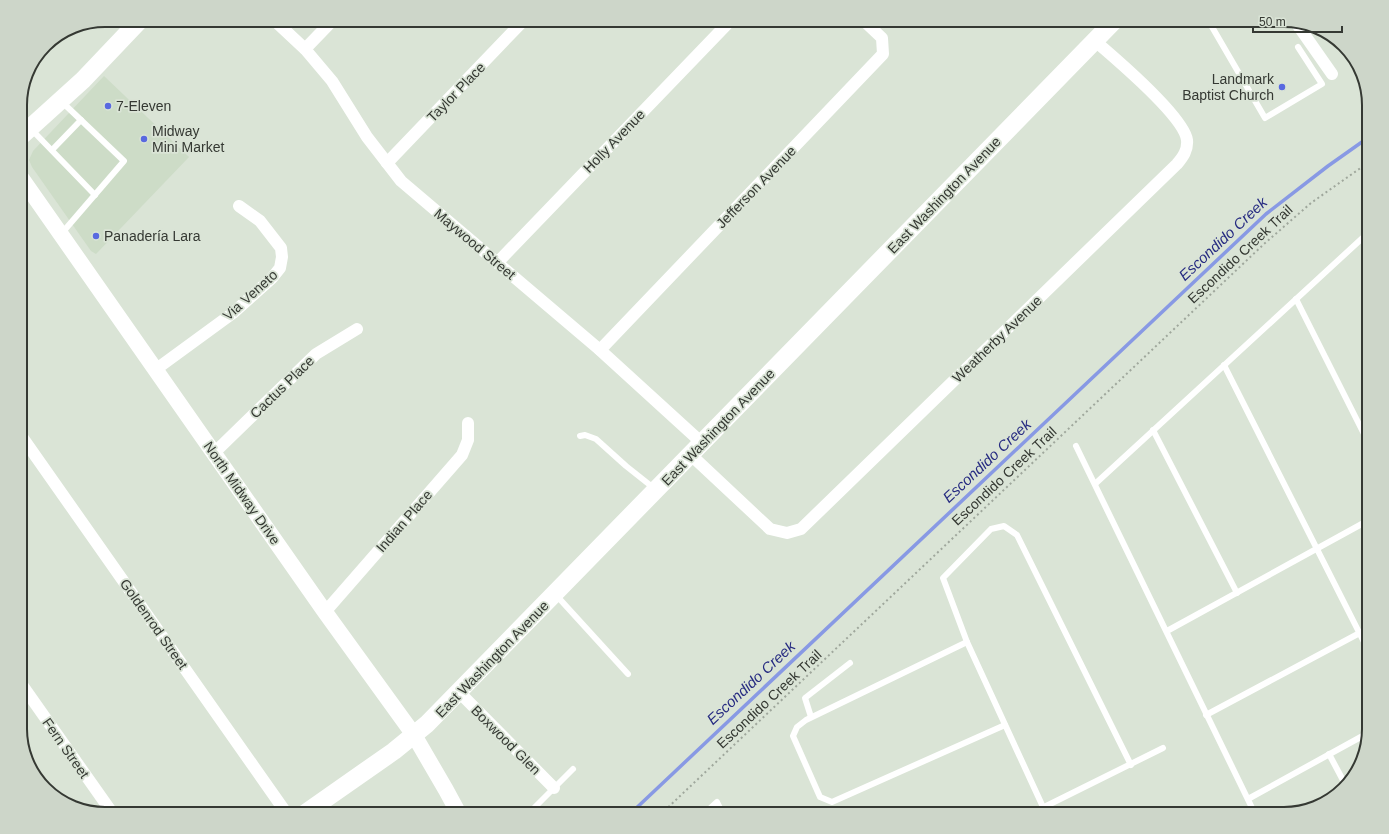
<svg xmlns="http://www.w3.org/2000/svg" width="1389" height="834" viewBox="0 0 1389 834" font-family="Arial,sans-serif">
<rect width="100%" height="100%" fill="#dae4d6"/>
<path fill="#cddcc7" d="M104,76l85,81 -93,97 -5,-3 -59,-84 -3,-7 4,-9z"/>
<g fill="none" stroke-linecap="round" stroke-linejoin="round">
<path stroke="#8899e4" stroke-width="3.5" d="M630,814l636,-600 62,-48 41,-29"/>
<path stroke="#9fa79c" stroke-width="2" stroke-dasharray="2 3" stroke-linecap="butt" d="M661,814l603,-570 47,-41 58,-41"/>
<g stroke="#fff" stroke-width="6">
<path d="M1208,20l57,98 57,-34 -24,-37"/>
<path d="M61,101l63,60 -62,72"/>
<path d="M31,129l64,66"/>
<path d="M52,150l29,-30"/>
<path d="M1296,299l73,145"/>
<path d="M1224,365l145,287"/>
<path d="M1153,430l84,163"/>
<path d="M580,436l5,-1 11,4 30,27 29,23"/>
<path d="M1076,446l179,368"/>
<path d="M1095,484l274,-252"/>
<path d="M556,595l72,79"/>
<path d="M1167,631l202,-111"/>
<path d="M967,642l-161,78 -9,7 -4,9 27,61 12,5 173,-77"/>
<path d="M1206,715l163,-87"/>
<path d="M811,717l-6,-19 45,-35"/>
<path d="M1329,754l16,30"/>
<path d="M1248,799l120,-66"/>
<path d="M535,807l38,-38"/>
<path d="M1043,807l-76,-165 -24,-64 48,-49 13,-3 13,9 114,230"/>
<path d="M704,814l13,-12 6,12"/>
<path d="M1030,814l133,-66"/>
</g>
<g stroke="#fff" stroke-width="12">
<path d="M274,20l31,29 27,32 35,56 34,44 199,169 102,93"/>
<path d="M1297,24l35,50"/>
<path d="M305,49l28,-29"/>
<path d="M387,163l137,-143"/>
<path d="M497,263l234,-243"/>
<path d="M600,350l283,-296 -1,-16 -19,-18"/>
<path d="M155,370l78,-57 39,-35 8,-10 2,-11 -1,-9 -21,-27 -21,-15"/>
<path d="M20,434l267,380"/>
<path d="M214,453l102,-99 41,-25"/>
<path d="M691,455l79,74 17,4 14,-4 376,-365c6,-7 11,-14 10,-24 -3,-23 -72,-82 -92,-99"/>
<path d="M325,612l137,-157 6,-15v-17"/>
<path d="M20,682l93,132"/>
<path d="M459,692l95,96"/>
</g>
<path stroke="#fff" stroke-width="16" d="M20,176l305,436 89,123 32,55 13,24"/>
<g stroke="#fff" stroke-width="18">
<path d="M20,137l63,-57 57,-60"/>
<path d="M304,814l90,-63 33,-27 688,-704"/>
</g>
</g>
<g fill="#5969e0" stroke="#dae4d6" stroke-width="1.5">
<circle cx="1282" cy="87" r="4"/>
<circle cx="108" cy="106" r="4"/>
<circle cx="144" cy="139" r="4"/>
<circle cx="96" cy="236" r="4"/>
</g>
<g text-anchor="middle" stroke-width="3.5" stroke-linejoin="round" paint-order="stroke">
<g font-size="14" fill="#353933" stroke="#dae4d6" text-anchor="start">
<text x="1274" y="84" text-anchor="end">Landmark<tspan x="1274" dy="16">Baptist Church</tspan></text>
<text x="116" y="111">7-Eleven</text>
<text x="152" y="136">Midway<tspan x="152" dy="16">Mini Market</tspan></text>
<text x="104" y="241">Panadería Lara</text>
</g>
<g font-size="14" fill="#353933" stroke="#dae4d6">
<text transform="translate(456 92) rotate(-46)" y="5">Taylor Place</text>
<text transform="translate(614 141) rotate(-46)" y="5">Holly Avenue</text>
<text transform="translate(756 187) rotate(-46)" y="5">Jefferson Avenue</text>
<text transform="translate(944 195) rotate(-46)" y="5">East Washington Avenue</text>
<text transform="translate(475 244) rotate(40)" y="5">Maywood Street</text>
<text transform="translate(1240 254) rotate(-43)" y="5">Escondido Creek Trail</text>
<text transform="translate(250 295) rotate(-42)" y="5">Via Veneto</text>
<text transform="translate(997 339) rotate(-44)" y="5">Weatherby Avenue</text>
<text transform="translate(282 387) rotate(-44)" y="5">Cactus Place</text>
<text transform="translate(718 427) rotate(-46)" y="5">East Washington Avenue</text>
<text transform="translate(1004 476) rotate(-43)" y="5">Escondido Creek Trail</text>
<text transform="translate(242 493) rotate(55)" y="5">North Midway Drive</text>
<text transform="translate(404 521) rotate(-49)" y="5">Indian Place</text>
<text transform="translate(154 624) rotate(55)" y="5">Goldenrod Street</text>
<text transform="translate(492 659) rotate(-46)" y="5">East Washington Avenue</text>
<text transform="translate(769 699) rotate(-43)" y="5">Escondido Creek Trail</text>
<text transform="translate(506 740) rotate(45)" y="5">Boxwood Glen</text>
<text transform="translate(66 748) rotate(55)" y="5">Fern Street</text>
</g>
<g font-size="15" font-style="italic" fill="#262b81" stroke="#dae4d6">
<text transform="translate(1223 239) rotate(-43)" y="5">Escondido Creek</text>
<text transform="translate(987 461) rotate(-43)" y="5">Escondido Creek</text>
<text transform="translate(751 683) rotate(-43)" y="5">Escondido Creek</text>
</g>
</g>
<path d="M0 0H1389V834H0ZM105 27H1284A78 78 0 0 1 1362 105V729A78 78 0 0 1 1284 807H105A78 78 0 0 1 27 729V105A78 78 0 0 1 105 27Z" fill="#cdd6c9" fill-rule="evenodd"/>
<path fill="none" stroke="#353933" stroke-width="2" d="M105 27H1284A78 78 0 0 1 1362 105V729A78 78 0 0 1 1284 807H105A78 78 0 0 1 27 729V105A78 78 0 0 1 105 27Z"/>
<path d="M1253 26v6h89v-6" fill="none" stroke="#353933" stroke-width="2"/>
<text x="1259" y="26" font-size="12" fill="#353933" stroke="#dae4d6" stroke-width="3" paint-order="stroke">50 m</text>
</svg>
